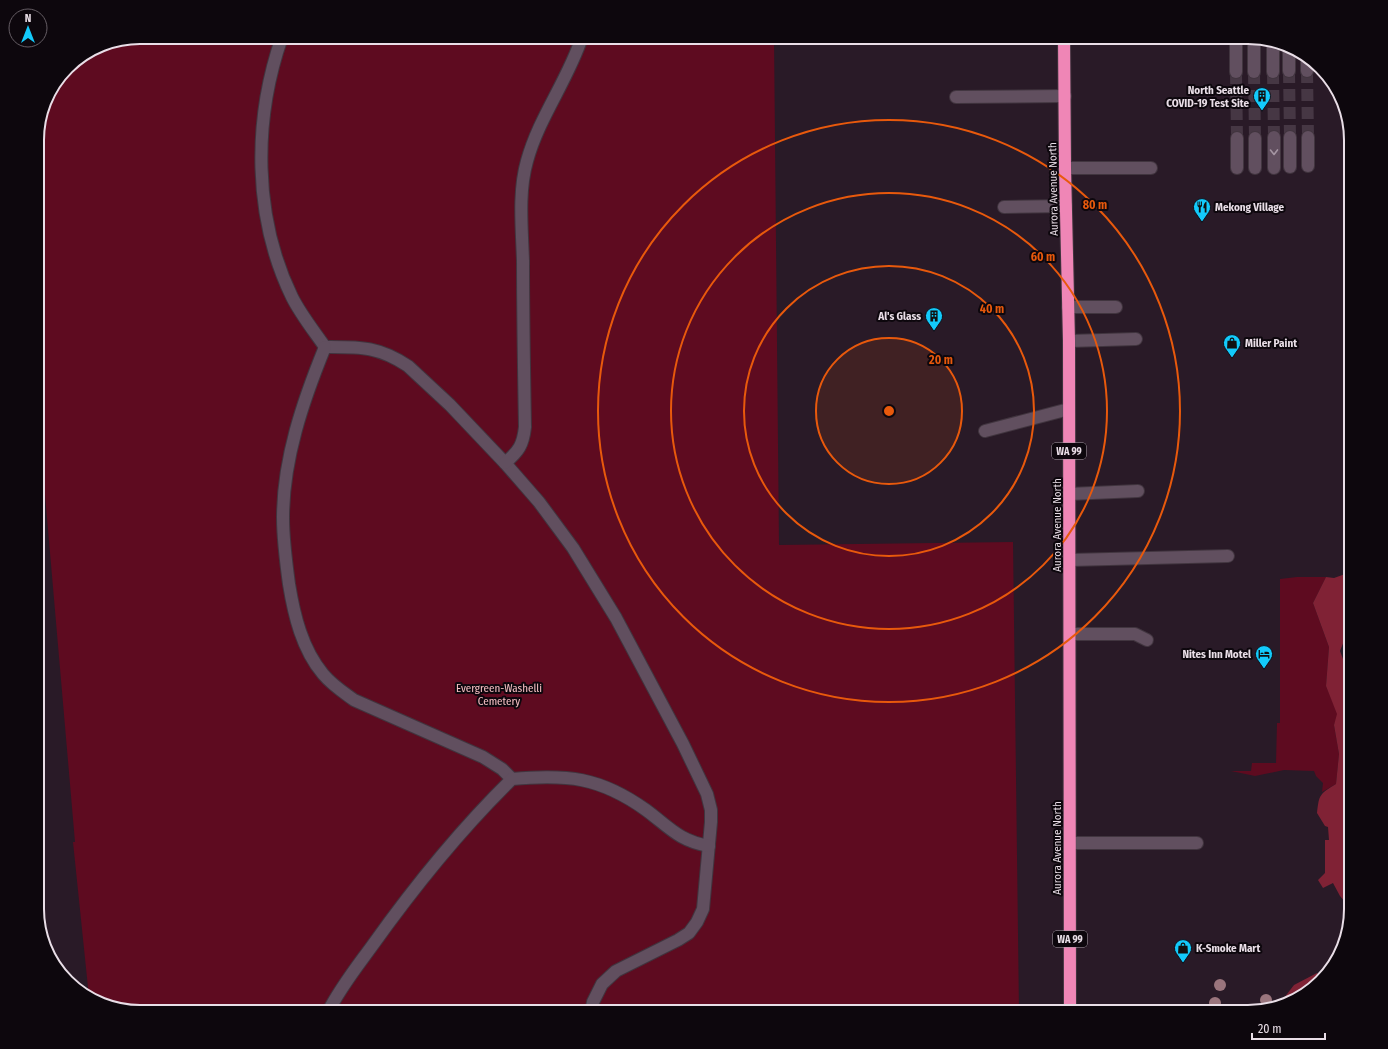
<svg xmlns="http://www.w3.org/2000/svg" width="1388" height="1049" viewBox="0 0 1388 1049" font-family="'Fira Sans Condensed',sans-serif">
<rect width="100%" height="100%" fill="#291a27"/>
<g fill="#5e0b20">
<path d="M140,37h634l5,508 234,-3 6,470h-879l-33,-6 -18,-9 -16,-155h2l-38,-440v-269l11,-39 24,-31 29,-18z"/>
<path d="M1297,577h29l-13,26 16,44 -3,39 12,28 -4,11 5,29 -3,30 -14,8 1,-9 -7,-7 -2,-5 -30,-1 -29,6 -24,-5h20l1,-8h24l1,-40h3v-144z"/>
</g>
<g fill="#802235">
<path d="M1348,573h3v68h-7l-4,10 3,8 8,1v249l-6,33 -3,8 4,-47 -6,-7 -7,-13 -10,5 -5,-8 7,-7v-33h4l-1,-13 -3,-1 -8,-13c2,-19 3,-19 19,-29l3,-30 -5,-29 3,-11 -11,-28 3,-39 -16,-44 13,-26 8,1z"/>
<path d="M1317,973l4,6 -28,22 -6,2 -3,-5 10,-13z"/>
</g>
<g fill="none" stroke-linecap="round" stroke-linejoin="round">
<g stroke="#463744" stroke-width="12" stroke-dasharray="12 6" stroke-linecap="butt">
<path d="M1289,71l1,66"/>
<path d="M1307,71l1,66"/>
<path d="M1236,72l1,66"/>
<path d="M1254,72l1,66"/>
<path d="M1273,72l1,65"/>
</g>
<g stroke="#41353f" stroke-width="14">
<g id="minor">
<path d="M282,37c-29,83 -29,180 10,260 9,18 22,34 33,50"/>
<path d="M1236,37v35"/>
<path d="M1254,38v34"/>
<path d="M1273,41v31"/>
<path d="M1289,47v24"/>
<path d="M1307,56v15"/>
<path d="M956,97l109,-1"/>
<path d="M1274,137v31"/>
<path d="M1290,137v30"/>
<path d="M1308,137v29"/>
<path d="M1237,138v30"/>
<path d="M1255,138v30"/>
<path d="M1065,168h86"/>
<path d="M1004,207l62,-1"/>
<path d="M1068,307h48"/>
<path d="M1069,341l67,-2"/>
<path d="M325,347c35,0 53,-1 83,19l42,39 55,58 34,39 34,46 43,70 67,126 24,50 4,16v12l-8,87 -6,13 -8,11 -11,7 -62,31 -14,13 -9,18 -2,10"/>
<path d="M325,347c-22,54 -42,112 -42,171 0,22 3,44 6,66 5,31 13,65 34,90 9,11 20,18 31,26l129,57 19,12 10,10"/>
<path d="M985,431l84,-22"/>
<path d="M505,463c14,-12 18,-18 20,-36 -1,-55 -2,-111 -2,-166 -1,-32 -5,-69 4,-100 12,-44 41,-81 55,-124"/>
<path d="M1069,494l69,-3"/>
<path d="M1070,560l158,-4"/>
<path d="M1070,634h65l12,6"/>
<path d="M1070,843h127"/>
<path d="M328,1012c12,-24 28,-44 44,-66 42,-59 88,-116 140,-167 55,-5 88,-2 134,31 23,17 33,31 63,36"/>
</g>
</g>
<g stroke="#41353f" stroke-width="14">
<path id="highway" d="M1064,37l1,131 4,173 1,671"/>
</g>
<use href="#minor" stroke="#614f5f" stroke-width="12"/>
<use href="#highway" stroke="#ef86b6" stroke-width="12"/>
</g>
<g fill="#9a757d">
<circle cx="1220" cy="985" r="6"/>
<circle cx="1266" cy="1000" r="6"/>
<circle cx="1215" cy="1003" r="6"/>
</g>
<defs><path id="oneway-chevron" d="M-2-3.5L2.5 0L-2 3.5" fill="none" stroke-width="1.6" stroke-linecap="round" stroke-linejoin="round"/></defs>
<use stroke="#a596a3" href="#oneway-chevron" transform="translate(1274 152) rotate(89)"/>
<circle cx="889" cy="411" r="73" fill="#e8590c" fill-opacity=".12"/>
<g fill="none" stroke="#e8590c" stroke-width="2">
<circle cx="889" cy="411" r="73"/>
<circle cx="889" cy="411" r="145"/>
<circle cx="889" cy="411" r="218"/>
<circle cx="889" cy="411" r="291"/>
</g>
<defs>
<g id="building-pin" transform="scale(0.9)"><path d="M0 17L-7.5 6A9.5 9.5 0 1 1 7.5 6Z" fill="#13cafb" stroke="#0d070d"/><path d="M-4-6H4V6H1V3H-1V6H-4ZM-2.5-4.3h1.7v1.8h-1.7ZM.8-4.3h1.7v1.8H.8ZM-2.5-1h1.7V.8h-1.7ZM.8-1h1.7V.8H.8Z" fill="#111"/></g>
<g id="restaurant-pin" transform="scale(0.9)"><path d="M0 17L-7.5 6A9.5 9.5 0 1 1 7.5 6Z" fill="#13cafb" stroke="#0d070d"/><path d="M-5-6h1v4h1v-4h1v4h1v-4h1v5L-1.5 .5V6h-2V.5L-5-1ZM5-6V6H3V1.5H1.5Q1.5-4 5-6Z" fill="#111"/></g>
<g id="shop-pin" transform="scale(0.9)"><path d="M0 17L-7.5 6A9.5 9.5 0 1 1 7.5 6Z" fill="#13cafb" stroke="#0d070d"/><path d="M-5-2.5h2.3a2.7 3.5 0 0 1 5.4 0H5L5.5 6h-11ZM-1.5-2.5h3a1.5 2.3 0 0 0-3 0Z" fill="#111"/></g>
<g id="hotel-pin" transform="scale(0.9)"><path d="M0 17L-7.5 6A9.5 9.5 0 1 1 7.5 6Z" fill="#13cafb" stroke="#0d070d"/><path d="M-6-4.5h1.5V1H6V5H4.5V3h-9V5H-6ZM-4 0a1.8 1.8 0 1 1 3.6 0ZM.5 0V-2.5h3Q6-2.5 6 0Z" fill="#111"/></g>
</defs>
<g fill-rule="evenodd">
<use href="#building-pin" x="1262" y="96"/>
<use href="#restaurant-pin" x="1202" y="207"/>
<use href="#building-pin" x="934" y="316"/>
<use href="#shop-pin" x="1232" y="343"/>
<use href="#hotel-pin" x="1264" y="654"/>
<use href="#shop-pin" x="1183" y="948"/>
</g>
<g text-anchor="middle" stroke-width="4" stroke-linejoin="round" paint-order="stroke">
<g fill="#0d070d" stroke="#a79ea6" stroke-width="1">
<rect x="1052" y="443" width="34" height="16" rx="3"/>
<rect x="1053" y="931" width="34" height="16" rx="3"/>
</g>
<g font-size="10" font-weight="bold" fill="#e9dee7">
<text x="1069" y="455">WA 99</text>
<text x="1070" y="943">WA 99</text>
</g>
<g font-size="11" font-weight="bold" fill="#e9dee7" stroke="#0d070d" text-anchor="end">
<text x="1249" y="94">North Seattle<tspan x="1249" dy="13">COVID-19 Test Site</tspan></text>
<text x="1215" y="211" text-anchor="start">Mekong Village</text>
<text x="921" y="320">Al's Glass</text>
<text x="1245" y="347" text-anchor="start">Miller Paint</text>
<text x="1251" y="658">Nites Inn Motel</text>
<text x="1196" y="952" text-anchor="start">K-Smoke Mart</text>
</g>
<g font-size="11" fill="#e9dee7" stroke="#0d070d">
<text transform="translate(1053 189) rotate(-91)" y="4">Aurora Avenue North</text>
<text transform="translate(1057 525) rotate(-90)" y="4">Aurora Avenue North</text>
<text transform="translate(1057 848) rotate(-90)" y="4">Aurora Avenue North</text>
</g>
<g font-size="11" fill="#f7c0c4" stroke="#0d070d">
<text x="499" y="692">Evergreen-Washelli<tspan x="499" dy="13">Cemetery</tspan></text>
</g>
</g>
<path d="M0 0H1388V1049H0ZM140 44H1248A96 96 0 0 1 1344 140V909A96 96 0 0 1 1248 1005H140A96 96 0 0 1 44 909V140A96 96 0 0 1 140 44Z" fill="#0d070d" fill-rule="evenodd"/>
<path fill="none" stroke="#e9dee7" stroke-width="2" d="M140 44H1248A96 96 0 0 1 1344 140V909A96 96 0 0 1 1248 1005H140A96 96 0 0 1 44 909V140A96 96 0 0 1 140 44Z"/>
<circle cx="889" cy="411" r="6" fill="#e8590c" stroke="#0d070d" stroke-width="2"/>
<g font-size="12" text-anchor="middle" font-weight="bold" fill="#e8590c" stroke="#0d070d" stroke-width="4" stroke-linejoin="round" paint-order="stroke">
<text x="1095" y="209">80 m</text>
<text x="1043" y="261">60 m</text>
<text x="992" y="313">40 m</text>
<text x="941" y="364">20 m</text>
</g>
<g transform="translate(28 28)"><circle r="19" fill="#0d070d" stroke="#655d64"/>
<path d="M0-3L7 15L0 10L-7 15Z" fill="#13cafb"/>
<text y="-6" font-size="11" font-weight="bold" text-anchor="middle" fill="#e9dee7">N</text>
</g>
<path d="M1252 1033v6h73v-6" fill="none" stroke="#e9dee7" stroke-width="2"/>
<text x="1258" y="1033" font-size="12" fill="#e9dee7" stroke="#0d070d" stroke-width="3" paint-order="stroke">20 m</text>
</svg>
